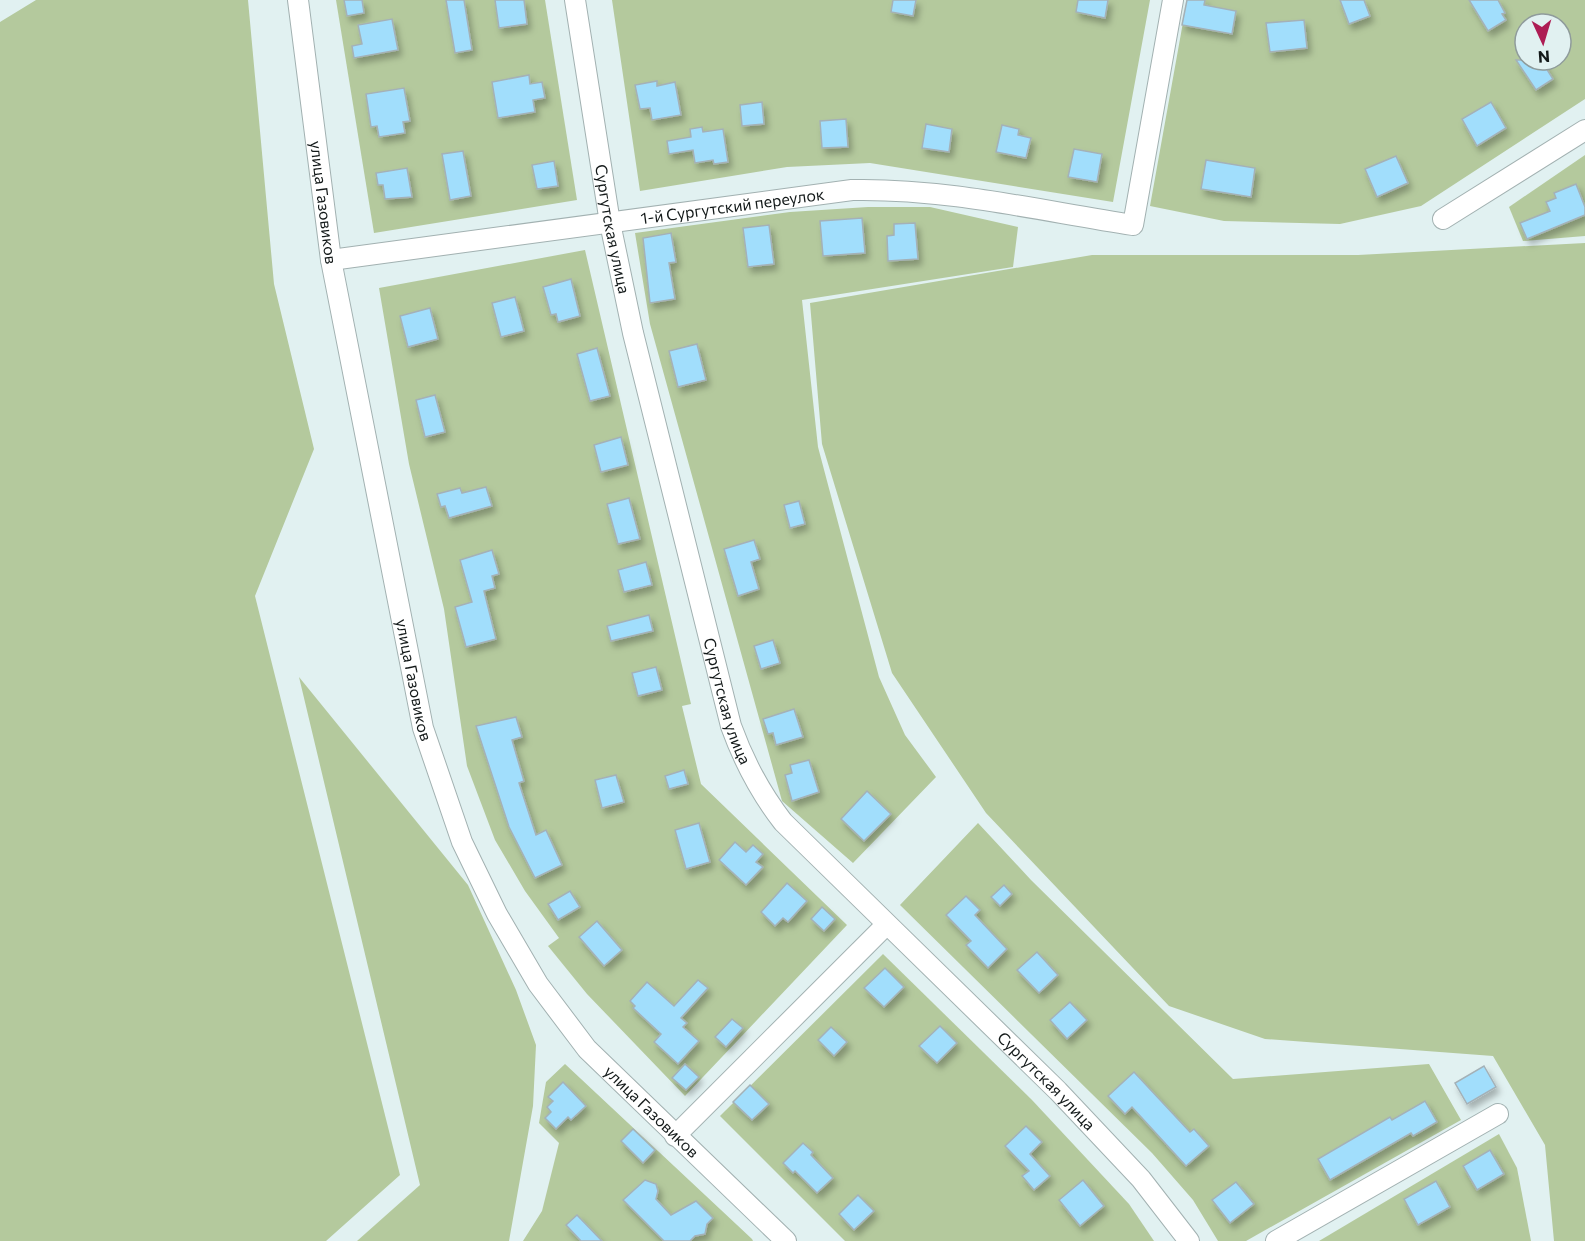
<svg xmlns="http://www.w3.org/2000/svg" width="1585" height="1241" viewBox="0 0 1585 1241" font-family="Commissioner,sans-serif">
<defs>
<filter id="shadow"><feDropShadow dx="3.5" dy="5.5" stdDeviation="3" flood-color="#0004"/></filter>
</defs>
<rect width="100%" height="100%" fill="#e1f1f1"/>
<g fill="#b4c99d" fill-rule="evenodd">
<path d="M36,0h212l26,284 40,165 -59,147 145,579 -74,66h-326v-1219z"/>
<path d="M336,0h209l32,200 -203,33z"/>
<path d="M612,0h538l-37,202 -243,-39 -83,4 -147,24z"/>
<path d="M1187,0h398v99l-164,107 -81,18 -116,-3 -74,-15zM1525,24h36v36h-36z"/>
<path d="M1585,155v81l-62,5 -14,-34z"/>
<path d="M868,207h62l88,20 -5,40 -211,33 16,147 61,230 26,58 31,42 -83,86 -71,-62 -132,-477 -15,-91 155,-21z"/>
<path d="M1585,243v998h-31l-9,-96 -52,-89 -228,-17 -96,-33 -183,-193 -94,-140 -70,-229 -12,-141 282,-48h266z"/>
<path d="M585,250l106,454 -9,2 19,78 146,141 -162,171 -98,-102 -39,-48 11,-8 -34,-47 -30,-51 -28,-74 -23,-157 -35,-145 -30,-176z"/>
<path d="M299,677l169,208 48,105 20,55 -3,61 -24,135h-152l63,-56z"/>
<path d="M978,823l53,57 202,199 196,-15 32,56 -215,121h-28l-25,-41 -41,-47 -252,-248z"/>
<path d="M883,954l149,146 97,104 25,37h-309l-125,-125z"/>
<path d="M565,1064l187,175 1,2h-230l19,-30 17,-68 -20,-20 7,-41z"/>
<path d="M1499,1134l18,34 14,73h-212z"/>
</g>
<g fill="#a1defc" stroke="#a4b1b7" stroke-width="1.5" filter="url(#shadow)">
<path d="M344,0h18l2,13 -17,3z"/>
<path d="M446,0h18l8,50 -17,3z"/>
<path d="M495,0h29l3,24 -28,4z"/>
<path d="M893,0h23l-3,16 -22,-4z"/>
<path d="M1078,0h30l-3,18 -29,-6z"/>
<path d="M1187,0h18l-1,5 32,6 -4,23 -50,-9z"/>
<path d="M1340,0h24l6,16 -21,8z"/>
<path d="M1469,0h29l7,13 -3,1 4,6 -18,11z"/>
<path d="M392,19l6,31 -44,8 -2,-12 10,-2 -4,-19z"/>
<path d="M1304,20l3,28 -37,4 -4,-29z"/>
<path d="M1516,60h25l12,19 -17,11z"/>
<path d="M529,75l1,9 12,-2 3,16 -12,2 2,12 -37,6 -6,-36z"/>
<path d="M657,81v5l18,-4 6,33 -29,5 -2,-12 -10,1 -5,-24z"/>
<path d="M404,88l6,33 -7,1 2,11 -26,4 -2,-11 -6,1 -5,-33z"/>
<path d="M762,102l2,22 -22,2 -2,-21z"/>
<path d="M1491,102l15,26 -29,18 -15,-27z"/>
<path d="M846,119l2,28 -26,1 -2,-27z"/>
<path d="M926,124l26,5 -3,23 -27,-4z"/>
<path d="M1002,125l17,4 -1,6 13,3 -5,20 -30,-6z"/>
<path d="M702,127l1,5 20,-3 5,33 -14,2 -1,-4 -18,3 -2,-13 -24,4 -2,-13 24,-4 -1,-8z"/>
<path d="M1074,149l28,5 -5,28 -29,-5z"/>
<path d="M463,151l8,45 -21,4 -8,-46z"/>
<path d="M1396,156l12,27 -31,14 -12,-28z"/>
<path d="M1206,160l49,8 -4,29 -50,-8z"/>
<path d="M554,161l4,25 -21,3 -5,-24z"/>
<path d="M407,168l5,29 -27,2 -2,-14h-5l-2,-12z"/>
<path d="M1576,184l9,23v8l-58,24 -7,-16 30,-12 -4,-9 10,-4 -2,-5z"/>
<path d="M862,218l3,35 -42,3 -3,-35z"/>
<path d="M915,223l3,36 -30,2 -1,-25 7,-1v-11z"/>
<path d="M769,225l5,39 -26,3 -5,-39z"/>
<path d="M671,233l5,29 -7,1 6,36 -25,4 -7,-65z"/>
<path d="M571,279l9,37 -22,6 -2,-8 -5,1 -8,-28z"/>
<path d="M515,297l9,34 -23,6 -9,-34z"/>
<path d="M430,308l8,31 -30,8 -8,-31z"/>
<path d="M697,344l9,36 -28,7 -9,-36z"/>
<path d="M597,348l13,48 -20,5 -13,-47z"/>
<path d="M435,395l10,37 -20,5 -9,-37z"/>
<path d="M621,437l7,28 -27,7 -7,-27z"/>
<path d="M486,487l6,19 -43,12 -4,-12 -4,1 -4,-13 23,-6 2,5z"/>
<path d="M629,498l11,41 -22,5 -11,-40z"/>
<path d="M799,501l6,23 -15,4 -6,-23z"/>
<path d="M754,540l6,19 -9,3 8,27 -21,7 -14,-47z"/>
<path d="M492,550l7,24 -7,2 3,12 -11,3 12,48 -30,8 -11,-40 17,-5 -12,-42z"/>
<path d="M646,562l6,23 -28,7 -6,-22z"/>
<path d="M649,615l4,16 -42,10 -4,-15z"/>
<path d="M773,640l7,23 -19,6 -7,-23z"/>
<path d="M656,667l6,23 -24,6 -6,-23z"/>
<path d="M794,709l9,28 -27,8 -3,-12 -5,1 -5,-15z"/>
<path d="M516,717l6,20 -10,3 12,41 -5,2 17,52 10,-5 16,35 -27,13 -26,-51 -33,-101z"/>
<path d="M809,760l10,32 -27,9 -7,-26 7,-2 -2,-8z"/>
<path d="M684,770l4,14 -19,5 -4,-13z"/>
<path d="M616,775l8,27 -22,6 -7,-28z"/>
<path d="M867,791l24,23 -27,27 -23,-22z"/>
<path d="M699,823l11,39 -24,7 -11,-39z"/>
<path d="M735,842l11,10 7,-7 10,9 -7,8 7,5 -17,18 -27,-25z"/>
<path d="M787,883l20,18 -19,21 -5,-4 -8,8 -14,-14z"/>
<path d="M1004,885l8,9 -12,12 -9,-9z"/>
<path d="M570,891l10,16 -22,13 -10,-16z"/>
<path d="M966,896l14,14 -5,5 32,34 -19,19 -22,-23 5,-4 -25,-26z"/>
<path d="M822,907l13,12 -11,12 -13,-12z"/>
<path d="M597,921l25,29 -18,16 -25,-29z"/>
<path d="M1037,952l21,23 -19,18 -22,-23z"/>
<path d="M885,968l19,19 -20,20 -20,-19z"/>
<path d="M698,980l10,8 -27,30 6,5 -4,4 16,14 -21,23 -24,-22 7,-8 -28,-26 2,-2 -5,-5 17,-19 27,24z"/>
<path d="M1070,1002l17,18 -20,19 -17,-19z"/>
<path d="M732,1019l11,9 -17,19 -11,-10z"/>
<path d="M940,1026l17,17 -20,20 -18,-17z"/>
<path d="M831,1027l16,15 -13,14 -16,-16z"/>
<path d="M685,1064l14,13 -13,13 -14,-12z"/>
<path d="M1484,1066l12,21 -29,17 -12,-21z"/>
<path d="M1134,1072l56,60 4,-3 15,17 -23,20 -54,-59 -7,7 -17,-18z"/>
<path d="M563,1082l23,24 -15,14 -3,-3 -12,12 -11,-11 6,-6 -4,-5 6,-6 -5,-4z"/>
<path d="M750,1085l19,19 -17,16 -19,-18z"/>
<path d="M1425,1101l12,21 -24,14 -2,-3 -81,47 -12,-21 72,-42 2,3z"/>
<path d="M1026,1126l16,16 -12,12 20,22 -16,14 -12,-14 7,-5 -24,-25z"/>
<path d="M633,1129l22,21 -12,13 -22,-22z"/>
<path d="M803,1143l10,9 -2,3 22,23 -16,15 -22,-22 -2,2 -10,-10z"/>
<path d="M1490,1150l14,24 -27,16 -14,-24z"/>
<path d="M645,1180l11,4 2,7 -2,8 15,16 25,-14 17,17 -6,6 -2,10 -10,2 -5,5h-26l-41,-41z"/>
<path d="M1083,1180l21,26 -24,20 -21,-26z"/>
<path d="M1436,1181l14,26 -32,18 -14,-26z"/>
<path d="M1236,1182l18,22 -24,19 -18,-23z"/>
<path d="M858,1195l16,16 -20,19 -15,-16z"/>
<path d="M577,1215l25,26h-21l-15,-16z"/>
</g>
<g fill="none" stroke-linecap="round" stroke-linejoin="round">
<g stroke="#a2b1b1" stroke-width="22">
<g id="minor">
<path id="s1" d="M298,0l33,260 92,468 39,114 35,72 41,70 49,65 199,192"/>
<path id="s2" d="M575,0l35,223 23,110 98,393c13,36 28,65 52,96l275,269 83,88 48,62"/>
<path d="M1443,219l142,-89"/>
<path id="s3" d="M331,260l521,-70c94,-2 189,21 281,35l40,-225"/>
<path d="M675,1136l211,-211"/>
<path d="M1276,1241l222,-127"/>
</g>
</g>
<use href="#minor" stroke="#fff" stroke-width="20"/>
</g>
<g text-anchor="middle" stroke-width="4.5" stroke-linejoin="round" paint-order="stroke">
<g font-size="16" fill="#131919" stroke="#e1f1f1">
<text dy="6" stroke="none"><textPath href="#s1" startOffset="204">улица Газовиков</textPath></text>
<text dy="6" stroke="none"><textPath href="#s3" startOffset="405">1-й Сургутский переулок</textPath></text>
<text dy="6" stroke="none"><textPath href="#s2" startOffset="232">Сургутская улица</textPath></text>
<text dy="6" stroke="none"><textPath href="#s1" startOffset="690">улица Газовиков</textPath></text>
<text dy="6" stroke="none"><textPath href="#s2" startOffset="718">Сургутская улица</textPath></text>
<text dy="6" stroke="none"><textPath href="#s2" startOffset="1222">Сургутская улица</textPath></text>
<text dy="6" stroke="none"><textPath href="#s1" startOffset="1192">улица Газовиков</textPath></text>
</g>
</g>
<g transform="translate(1543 42) rotate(176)"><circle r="28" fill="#e1f1f1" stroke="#8f9b9b" stroke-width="1.5"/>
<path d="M0-4.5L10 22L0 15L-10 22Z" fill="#ad1d54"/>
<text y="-9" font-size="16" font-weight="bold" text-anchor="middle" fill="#131919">N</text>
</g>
</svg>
